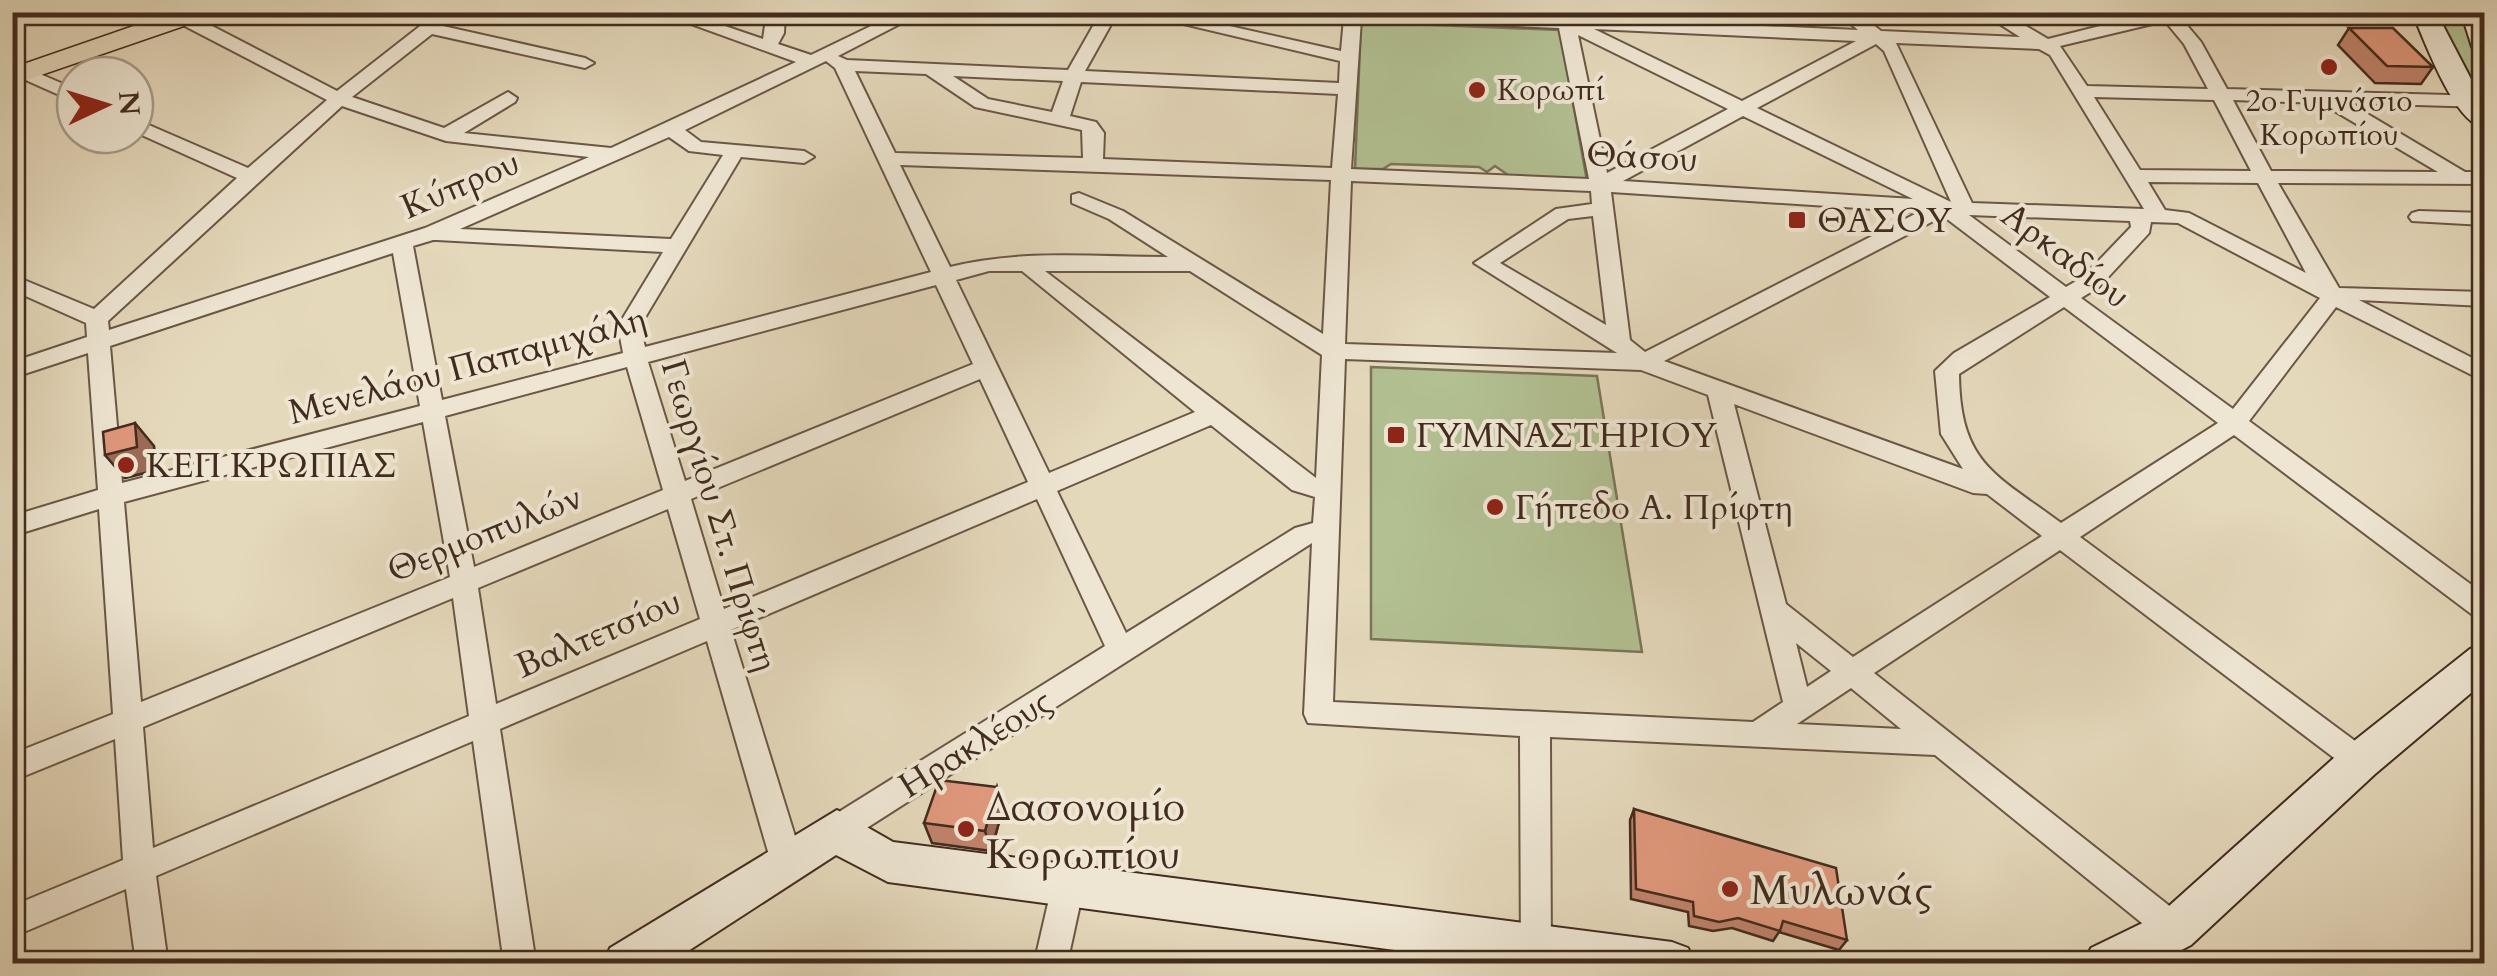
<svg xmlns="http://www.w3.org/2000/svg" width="2497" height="976" viewBox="0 0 2497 976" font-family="Cardo,serif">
<rect width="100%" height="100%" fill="#e5d9bc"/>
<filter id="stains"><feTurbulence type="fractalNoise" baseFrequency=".002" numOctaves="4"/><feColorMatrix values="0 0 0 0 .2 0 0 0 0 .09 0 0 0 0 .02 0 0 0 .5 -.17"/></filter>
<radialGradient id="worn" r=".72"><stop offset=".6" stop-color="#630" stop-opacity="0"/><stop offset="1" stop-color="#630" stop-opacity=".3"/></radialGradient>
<g fill="#b2c092" stroke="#7a7658" stroke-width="2.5">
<path d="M2433,13h29l22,61v19l-16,-5z"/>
<path d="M1361,22l199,8 27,151 -76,-4 -16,-11 -8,6 -8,-5 -88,-3 -8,5h-28z"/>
<path d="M1371,367l226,9 45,276 -271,-13z"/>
</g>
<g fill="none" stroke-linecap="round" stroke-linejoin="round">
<g stroke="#6b5746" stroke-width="4">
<g id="street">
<path d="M130,12h22l20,13 -15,4z"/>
<path d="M438,12h20l-15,14 142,32 9,5 -9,5 -153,-34 -80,63 92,31 64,-36 9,6 -2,4 -51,31 147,15 185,-86 -138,-50h26l79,27 4,-27h18l-1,21 -6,11 33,11 89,-43h23l-85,44 9,4 221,10 33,-58h17l-33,59 254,12 1,-22 -207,-49h34l174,39 3,-33 -29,-1 -8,-5 251,5v-5h16l1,6 283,12 -21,-18h20l24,19 139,6 -39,-25h21l46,27 108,-27h31l-7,5 21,25 26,47 257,7v11l-135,-4 116,69h19v12l-206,-1 61,105 145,4v14l-125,-6 125,64v17l-148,-74 -87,114 235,173v25l-10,-3 -240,-181 -154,102 290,215 5,9 -5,9 -10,4 -10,-4 -290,-220 -186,123 312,246 5,11 -5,11 -11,5 -11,-5 -229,-186 -385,-18 1,222 -2,5h-28l-1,-228 -212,-13 -4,-9 8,-171 -464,297 -11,4 -11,-4 -4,-10 4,-10 279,-174 -68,-147 -306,131 72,232 -5,10 -11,4 -11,-4 -5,-10 -64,-221 -207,88 36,235h-32l-31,-223 -317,135 12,88h-32l-10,-75 -114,48v-31l111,-46 -8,-121 -103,42v-27l101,-40 -14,-205 -87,27v-20l86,-26 -10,-137 -76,25v-16l75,-25 -1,-14 -74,-33v-15l82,34 143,-131 -102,-46v-13l113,49 79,-68 -150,-78v-8h12l148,77zM1361,19l198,9 30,151 -238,-10zM2165,21l19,23 24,45 -121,-3 -27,-40zM1594,29l262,12 -114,60zM1578,35l150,74 -121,64zM1896,43l143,6 11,6 94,154 -172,-6zM1876,44l8,7 67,151 -194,-94zM826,61l9,7 96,204 -286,75 -5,-21 101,-169 63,6 10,-6 -10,-6 -103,-9 -16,-12zM855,71l71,3 49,33 107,23 1,28 -188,-5zM953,76l110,5 -11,31 -64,-13zM1081,82l257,12 -6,74 -229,-9 1,-26 -8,-11 -26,-6zM2094,97l120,3 37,71 -111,-1zM2233,100l88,3 117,69 -167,-1zM342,106l104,35 143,16 -164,71 -316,102 -1,-9zM1743,116l170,83 -290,-18zM669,137l20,14 34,4 -52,84 -211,-10zM900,165l431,15 -8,154 -200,-123 -44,-18 -7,2v8l37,16 59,38c-74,0 -147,-8 -218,10zM1351,181l240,10 1,13 -36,5 -82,54 143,90 -272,-9zM2148,182l110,1 48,90 -117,-60 -24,-3zM1611,192l308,20 -274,140 -15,-12zM1969,215l161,6 1,6 -48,50 -17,10zM1593,216l13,109 -106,-62 68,-44zM1943,216l107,81 -96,56 -19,18 6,63 22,35 -299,-108zM2151,222l27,1 142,75 -87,111 -152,-111 18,-11 50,-54zM433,240h4l226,12 -45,74 5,27 -181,47 -29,-154zM393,253l27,153 -298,77 -12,-137zM989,271h33l173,141 -146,61 -93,-193zM1045,271h145l132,84 -6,123zM936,285l37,79 -288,117 -37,-119zM2064,307l154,116 -157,100c-66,-49 -101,-59 -102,-149zM1345,359l296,11 67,25 75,307 -30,20 -420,-20zM627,367l36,123 -189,77 -29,-151zM980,379l48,103 -304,127 -33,-110zM1734,404l239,89 14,1 55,42 -189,121 -67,-53zM423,422l27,155 -309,125 -17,-200zM1211,425l81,65 23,7 -2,26 -18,5 -169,105 -69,-142zM668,509l32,110 -204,85 -18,-116zM453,598l16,118 -316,132 -10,-121zM1796,643l35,28 -24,16zM1851,688l50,41 -104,-5z"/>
<path d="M12,62l63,27v13l-63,-28z"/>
<path d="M2419,211l65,2v12l-72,-4 -3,-4 3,-4z"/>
<path d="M1068,871l11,5 5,10 -17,78h-33l18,-78 5,-10z"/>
</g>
</g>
<g stroke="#422c1e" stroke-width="4">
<g id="secondary">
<path d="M2412,12h24l48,92v24c-31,-7 -59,-87 -72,-116z"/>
<path d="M2461,12h23v42l-12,-7z"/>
<path d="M2484,644v38l-109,92 -184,171 -36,19h-71l7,-16 68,-33 186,-167 125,-99z"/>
<path d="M837,810l56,32 779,100 16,6 7,16h-196l-611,-82 -52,-27 -168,109h-65l7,-16z"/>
</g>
</g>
<g stroke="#422c1e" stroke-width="3">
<path id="primary" d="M174,12h40l-4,5 -198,68v-17z"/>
</g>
<use href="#street" fill="#eee6d3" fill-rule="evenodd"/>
<use href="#secondary" fill="#eee6d3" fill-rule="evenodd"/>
<use href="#primary" fill="#e5d9bc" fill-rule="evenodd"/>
</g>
<g fill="#c1836b" stroke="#422c1e" stroke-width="2.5">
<path d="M2349,28l84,39 -12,17 -46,-1 -37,-38z"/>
<path d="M997,787l6,21 -12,43 -59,-8 -8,-20z"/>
<path d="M1634,809l213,131 -8,10 -60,-18 -6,9 -41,-13 -19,3 -24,-5 -1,-14 -57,-13 -1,-79z"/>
</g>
<g fill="#9d6a57" stroke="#422c1e" stroke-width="2.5">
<path d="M135,423l19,23 3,24 -32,8 -20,-23z"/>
<path d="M997,787l6,21 -12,43 -6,-20z"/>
</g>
<g fill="#e0987c" stroke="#422c1e" stroke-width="2.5">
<path d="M2349,28h44l40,39 -46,-1z"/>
<path d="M135,423l2,24 -32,8 -2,-23z"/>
<path d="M939,780l58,7 -12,44 -61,-8z"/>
<path d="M1634,809l202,59 11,72 -64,-19 -3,10 -42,-13 -19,4 -25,-6 -1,-14 -57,-13z"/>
</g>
<g fill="#8f2418" stroke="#eee6d3" stroke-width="4">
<circle cx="2329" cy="67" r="10"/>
<circle cx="1477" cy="90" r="10"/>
<rect x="1787" y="210" width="20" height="20" rx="5"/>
<rect x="1386" y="425" width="20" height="20" rx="5"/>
<circle cx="126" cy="465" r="10"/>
<circle cx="1495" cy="507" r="10"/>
<circle cx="966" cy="829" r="10"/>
<circle cx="1730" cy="889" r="10"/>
</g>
<g text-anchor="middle" stroke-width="8" stroke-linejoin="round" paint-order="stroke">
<g font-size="30" fill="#422c1e" stroke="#eee6d3" text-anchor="start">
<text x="1497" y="100">Κορωπί</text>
<text x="2329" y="111" text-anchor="middle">2ο Γυμνάσιο<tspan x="2329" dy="34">Κορωπίου</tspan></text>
</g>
<g font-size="35" fill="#422c1e" stroke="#eee6d3">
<text transform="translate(1642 156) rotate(3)" y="12">Θάσου</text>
<text transform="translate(460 184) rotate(-23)" y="12">Κύπρου</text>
<text transform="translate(2066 255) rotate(37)" y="12">Αρκαδίου</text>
<text transform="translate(467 365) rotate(-15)" y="12">Μενελάου Παπαμιχάλη</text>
<text transform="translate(720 515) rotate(73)" y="12">Γεωργίου Στ. Πρίφτη</text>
<text transform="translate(484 533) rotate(-22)" y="12">Θερμοπυλών</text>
<text transform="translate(598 633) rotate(-23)" y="12">Βαλτετσίου</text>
<text transform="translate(975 743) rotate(-32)" y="12">Ηρακλέους</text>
</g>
<g font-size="35" fill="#422c1e" stroke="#eee6d3" text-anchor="start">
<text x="1817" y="232">ΘΑΣΟΥ</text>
<text x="1416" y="447">ΓΥΜΝΑΣΤΗΡΙΟΥ</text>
<text x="146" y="477">ΚΕΠ ΚΡΩΠΙΑΣ</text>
<text x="1515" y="519">Γήπεδο Α. Πρίφτη</text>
</g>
<g font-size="42" fill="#422c1e" stroke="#eee6d3" text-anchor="start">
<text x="986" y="820">Δασονομίο<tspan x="986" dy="48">Κορωπίου</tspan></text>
<text x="1750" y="904">Μυλωνάς</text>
</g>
</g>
<rect width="2497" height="976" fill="none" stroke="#e5d9bc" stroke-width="50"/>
<rect x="15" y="15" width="2467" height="946" fill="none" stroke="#422c1e" stroke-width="5"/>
<rect x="25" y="25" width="2447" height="926" fill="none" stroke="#422c1e" stroke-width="2.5"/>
<g transform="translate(105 105) rotate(86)"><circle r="48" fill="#eee6d3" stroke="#a99c8b" stroke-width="2.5"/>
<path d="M0-8L18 38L0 25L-18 38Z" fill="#8f2418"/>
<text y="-15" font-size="28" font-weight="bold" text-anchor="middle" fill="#422c1e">N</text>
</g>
<rect width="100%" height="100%" filter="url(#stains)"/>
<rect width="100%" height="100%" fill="url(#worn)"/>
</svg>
